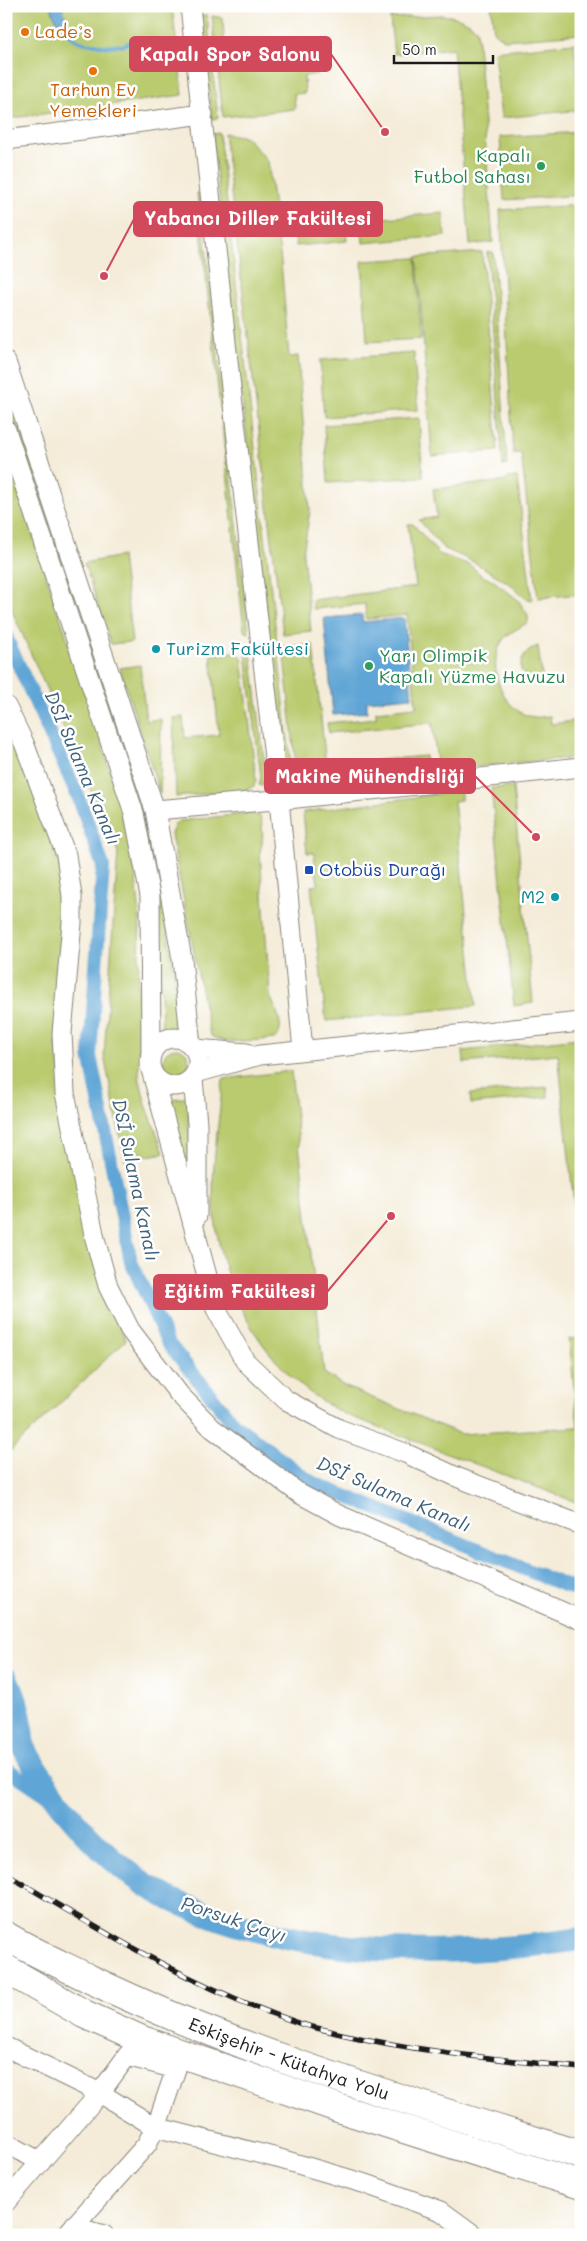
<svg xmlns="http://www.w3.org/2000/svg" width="587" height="2241" viewBox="0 0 587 2241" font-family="Mali,sans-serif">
<rect width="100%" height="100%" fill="#fff"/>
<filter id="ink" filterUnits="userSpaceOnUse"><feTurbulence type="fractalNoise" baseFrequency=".02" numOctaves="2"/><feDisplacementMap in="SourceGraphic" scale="10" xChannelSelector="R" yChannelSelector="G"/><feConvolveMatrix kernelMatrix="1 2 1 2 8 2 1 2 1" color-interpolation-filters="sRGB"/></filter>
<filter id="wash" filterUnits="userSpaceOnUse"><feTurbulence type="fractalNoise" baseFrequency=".0096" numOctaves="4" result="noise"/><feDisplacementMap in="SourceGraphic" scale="20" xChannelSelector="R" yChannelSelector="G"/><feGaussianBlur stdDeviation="1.12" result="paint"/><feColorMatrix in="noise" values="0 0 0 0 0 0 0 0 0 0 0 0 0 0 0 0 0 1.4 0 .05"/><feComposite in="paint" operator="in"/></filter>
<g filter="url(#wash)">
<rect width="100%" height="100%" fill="#f4ecd8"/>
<g fill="#b9cb6e" stroke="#6a7445">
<path d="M6,6h166l11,89 -177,24z"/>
<path d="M491,6h79l11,11v17l-76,6 -11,-8z"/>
<path d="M207,15l11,103 -6,1 -12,-103z"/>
<path d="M441,15c15,1 26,4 36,15l16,212 -23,3 -17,-197 -59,6 -4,-36z"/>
<path d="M212,16l11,2 2,43 89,-7 3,20 -13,2 1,17 -11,1 1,15 -72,8z"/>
<path d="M574,43l7,67 -80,8 -7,-67z"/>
<path d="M581,132v63l-77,5 -4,-63z"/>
<path d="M219,133l72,632 -7,1 -72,-632z"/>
<path d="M224,133l22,4 22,24 13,101 8,95 9,-1 12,155 -7,42 8,78 -28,3z"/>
<path d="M197,193h3l49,440 -5,-2z"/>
<path d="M581,205v389l-43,4 -17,-145h-8l-13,-243z"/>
<path d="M443,213l2,23 -82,7 -2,-23z"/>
<path d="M341,220l4,2 2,19 -51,5 -3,-22z"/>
<path d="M482,252l16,199 -66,5 -15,-199z"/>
<path d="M487,252h6l14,213 -4,1z"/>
<path d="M416,258l5,81 -54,3 -5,-81z"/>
<path d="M414,353l4,57 -94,7 -4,-57z"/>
<path d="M6,384l139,427 17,85 21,133 -11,-1 -10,2 -4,-134 -17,-84 -135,-415z"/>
<path d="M419,418l4,59 -95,6 -4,-58z"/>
<path d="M6,456l94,280 27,97 9,46 4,39 -2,79 1,79 6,26 19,51 -39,7 -21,-104 14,-204 -105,-239 -7,-28z"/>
<path d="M517,477l15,123 -7,-2 -15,-14 -36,-22 -31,-14 -24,-28 18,-3 -4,-28 72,-8 3,-3z"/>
<path d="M408,524h5l26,30 31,11 12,11 12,5 24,19 10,15v7c-10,8 -20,9 -27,21 -15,25 3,71 33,74 5,1 11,-1 16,-1l1,8 30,-4v37l-143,13 -6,-47 -103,10 -2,-10 49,-5v-7l40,-4 -9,-92 -41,4 -1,-15 -52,5 -1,-9 104,-13z"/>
<path d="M122,556l10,86 -21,2 -27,-81z"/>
<path d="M313,644l13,121 99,-9 1,15 -118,12 -12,-16 -13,-120z"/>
<path d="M538,646l5,38 -14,-3 -8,-11c-1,-13 6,-19 17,-24z"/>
<path d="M234,652l8,5 14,123 -2,6 -6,3 -72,8 -3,-79 10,-1 2,21 34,-3 -8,-80z"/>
<path d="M251,652l15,124 -3,9h-4l2,-8 -15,-124z"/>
<path d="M140,665l6,56 15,-2 -1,75 -40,-126z"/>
<path d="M6,726l48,117 8,33 1,46 -7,125 55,261 15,32 -120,115z"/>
<path d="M513,787l20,216 -19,3 -23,-218z"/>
<path d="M461,791v9l-7,1 22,205 -150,15 -15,-135 7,-1 -4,-32h-7l-4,-41z"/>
<path d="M251,813l9,3c3,12 4,23 0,35l10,145c5,12 18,34 4,43l-47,3 -15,-5 -3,-6 -38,-197 4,-10 5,-3z"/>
<path d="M578,1038l3,25v208l-23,-217 -94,9 -1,-12z"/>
<circle cx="176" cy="1061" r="13"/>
<path d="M291,1071l33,302 22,14 115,47 117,-7 -9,-88 12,-1v166l-237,-90c-12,-7 -25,-14 -35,-22 -64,-51 -94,-123 -96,-203 0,-34 7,-75 10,-110z"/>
<path d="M547,1087l1,10 -77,7 -1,-10z"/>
<path d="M189,1095v91l-20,-87 14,-1z"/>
</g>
<g fill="#5fa5d5" stroke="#3e6078">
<path d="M51,6h11l5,18 -3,2c-8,-3 -11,-12 -13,-20z"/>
<path d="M362,615l1,7 41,-4 8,79 -45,4v11l-34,3 -9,-97z"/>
</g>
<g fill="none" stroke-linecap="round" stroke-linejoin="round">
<path stroke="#5fa5d5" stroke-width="4" d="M64,26c6,14 17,18 31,18 4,0 7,3 12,2 6,0 9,-2 15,0l14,-7"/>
<g stroke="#5fa5d5" stroke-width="14">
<path d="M6,637l72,159 25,70 -13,189 41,207 37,81 66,81 77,58 270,110"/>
<path d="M6,1768l58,39"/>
</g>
<path stroke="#5fa5d5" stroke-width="24" d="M6,1679c8,14 13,30 15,46 1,6 0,13 2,19 5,15 17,30 25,42 29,42 67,81 111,107 15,9 32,15 48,21 118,45 251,43 374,25"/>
</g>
</g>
<g filter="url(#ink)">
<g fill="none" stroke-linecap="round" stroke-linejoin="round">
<g stroke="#88847a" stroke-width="21">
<g id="minor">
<path d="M190,6l39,364 50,430 24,250"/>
<path d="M6,140l197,-26"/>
<path d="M6,362l149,448 27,149 9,86"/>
<path d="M6,430l128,383 16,83 1,159"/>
<path d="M6,706l18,37 42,112 6,41v27l-10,110 3,60 30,146 13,47 22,44 49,64 33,34 88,66 39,21 242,105"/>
<path d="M155,810l133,-11 293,-32"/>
<circle cx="174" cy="1062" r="24"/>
<path d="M195,1049l52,4"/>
<path d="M152,1073l64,236 29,52 41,39 53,29 66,24 54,25 122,47"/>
<path d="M196,1073l64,-18 321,-33"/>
<path d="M193,1078l4,46v92"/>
<path d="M6,2047l94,46 55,34 122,31 89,26 75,27 33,24"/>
<path d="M6,2143l35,19"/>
<path d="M6,2202l94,-109 27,-37 9,-10"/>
<path d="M75,2224l6,5 23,6"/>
<path d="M66,2235l81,-91 13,-28 16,-47 -49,-13"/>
</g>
</g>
<g stroke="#88847a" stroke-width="30">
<g id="highway">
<path id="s1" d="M6,1936c27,16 56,29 84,43 157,76 325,124 491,176"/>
<path d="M6,1969l78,45 58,26 202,70 237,75"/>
</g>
</g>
<use href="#minor" stroke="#fff" stroke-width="19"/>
<use href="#highway" stroke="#fff" stroke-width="28"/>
<g stroke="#1c1c1c" stroke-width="5.5">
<path id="rail" d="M6,1874c94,56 186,113 290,148 13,5 27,7 41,11 80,19 162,26 244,35"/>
</g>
<use href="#rail" stroke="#fff" stroke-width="4" stroke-dasharray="11" stroke-linecap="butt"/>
</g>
</g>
<g fill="#e8710a" stroke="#fff" stroke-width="2">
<circle cx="25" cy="32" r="5"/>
<circle cx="93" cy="71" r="5"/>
</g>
<g fill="#2e9e5b" stroke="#fff" stroke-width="2">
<circle cx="541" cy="166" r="5"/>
<circle cx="369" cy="666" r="5"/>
</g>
<g fill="#0f9aa8" stroke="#fff" stroke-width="2">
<circle cx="156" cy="649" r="5"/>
<circle cx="555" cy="897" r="5"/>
</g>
<rect fill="#1a4fb4" stroke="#fff" stroke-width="2" x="304" y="865" width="10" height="10" rx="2.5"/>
<g text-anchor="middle" stroke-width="5" stroke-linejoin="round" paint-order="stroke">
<g font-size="18" fill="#c56008" stroke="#fff" text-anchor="start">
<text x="35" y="38">Lade’s</text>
<text x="93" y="96" text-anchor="middle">Tarhun Ev<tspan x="93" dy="21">Yemekleri</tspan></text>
</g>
<g font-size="18" fill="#27864d" stroke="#fff" text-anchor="end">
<text x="531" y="162">Kapalı<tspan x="531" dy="21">Futbol Sahası</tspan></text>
<text x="379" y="662" text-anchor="start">Yarı Olimpik<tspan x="379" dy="21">Kapalı Yüzme Havuzu</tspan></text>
</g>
<g font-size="18" fill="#0d838f" stroke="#fff" text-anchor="start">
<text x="166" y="655">Turizm Fakültesi</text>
<text x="545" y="903" text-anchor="end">M2</text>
</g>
<g font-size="18" fill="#164399" stroke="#fff" text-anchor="start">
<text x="319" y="876">Otobüs Durağı</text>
</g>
<g font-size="18" fill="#1c1c1c" stroke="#fff">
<text dy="6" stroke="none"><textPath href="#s1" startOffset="309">Eskişehir - Kütahya Yolu</textPath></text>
</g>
<g font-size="19" font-style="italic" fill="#3e6078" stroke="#fff">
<text transform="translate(83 768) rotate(67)" y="7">DSİ Sulama Kanalı</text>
<text transform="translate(136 1180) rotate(78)" y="7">DSİ Sulama Kanalı</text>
<text transform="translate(394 1494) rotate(23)" y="7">DSİ Sulama Kanalı</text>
<text transform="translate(234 1919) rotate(18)" y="7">Porsuk Çayı</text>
</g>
</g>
<path fill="none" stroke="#d1495b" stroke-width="2" d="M385 132L331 54M104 276L134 219M536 837L475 776M391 1216L327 1292"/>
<g fill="#d1495b" stroke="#fff" stroke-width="2">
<circle cx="385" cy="132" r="5"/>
<circle cx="104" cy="276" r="5"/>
<circle cx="536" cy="837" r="5"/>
<circle cx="391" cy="1216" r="5"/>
</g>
<g fill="#d1495b" stroke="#d1495b" stroke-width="2">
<rect x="130" y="37" width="201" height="34" rx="5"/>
<rect x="134" y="202" width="248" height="34" rx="5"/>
<rect x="265" y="759" width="210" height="34" rx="5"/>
<rect x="154" y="1275" width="173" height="34" rx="5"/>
</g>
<g font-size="19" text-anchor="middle" font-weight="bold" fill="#fff">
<text x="230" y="61">Kapalı Spor Salonu</text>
<text x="258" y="225">Yabancı Diller Fakültesi</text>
<text x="370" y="783">Makine Mühendisliği</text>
<text x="240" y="1298">Eğitim Fakültesi</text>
</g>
<rect width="587" height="2241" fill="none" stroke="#fff" stroke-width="25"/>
<path d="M394 55v8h99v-8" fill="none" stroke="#1c1c1c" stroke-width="2.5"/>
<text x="402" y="55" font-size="15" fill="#1c1c1c" stroke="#ffffff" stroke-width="4" paint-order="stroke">50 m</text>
</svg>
